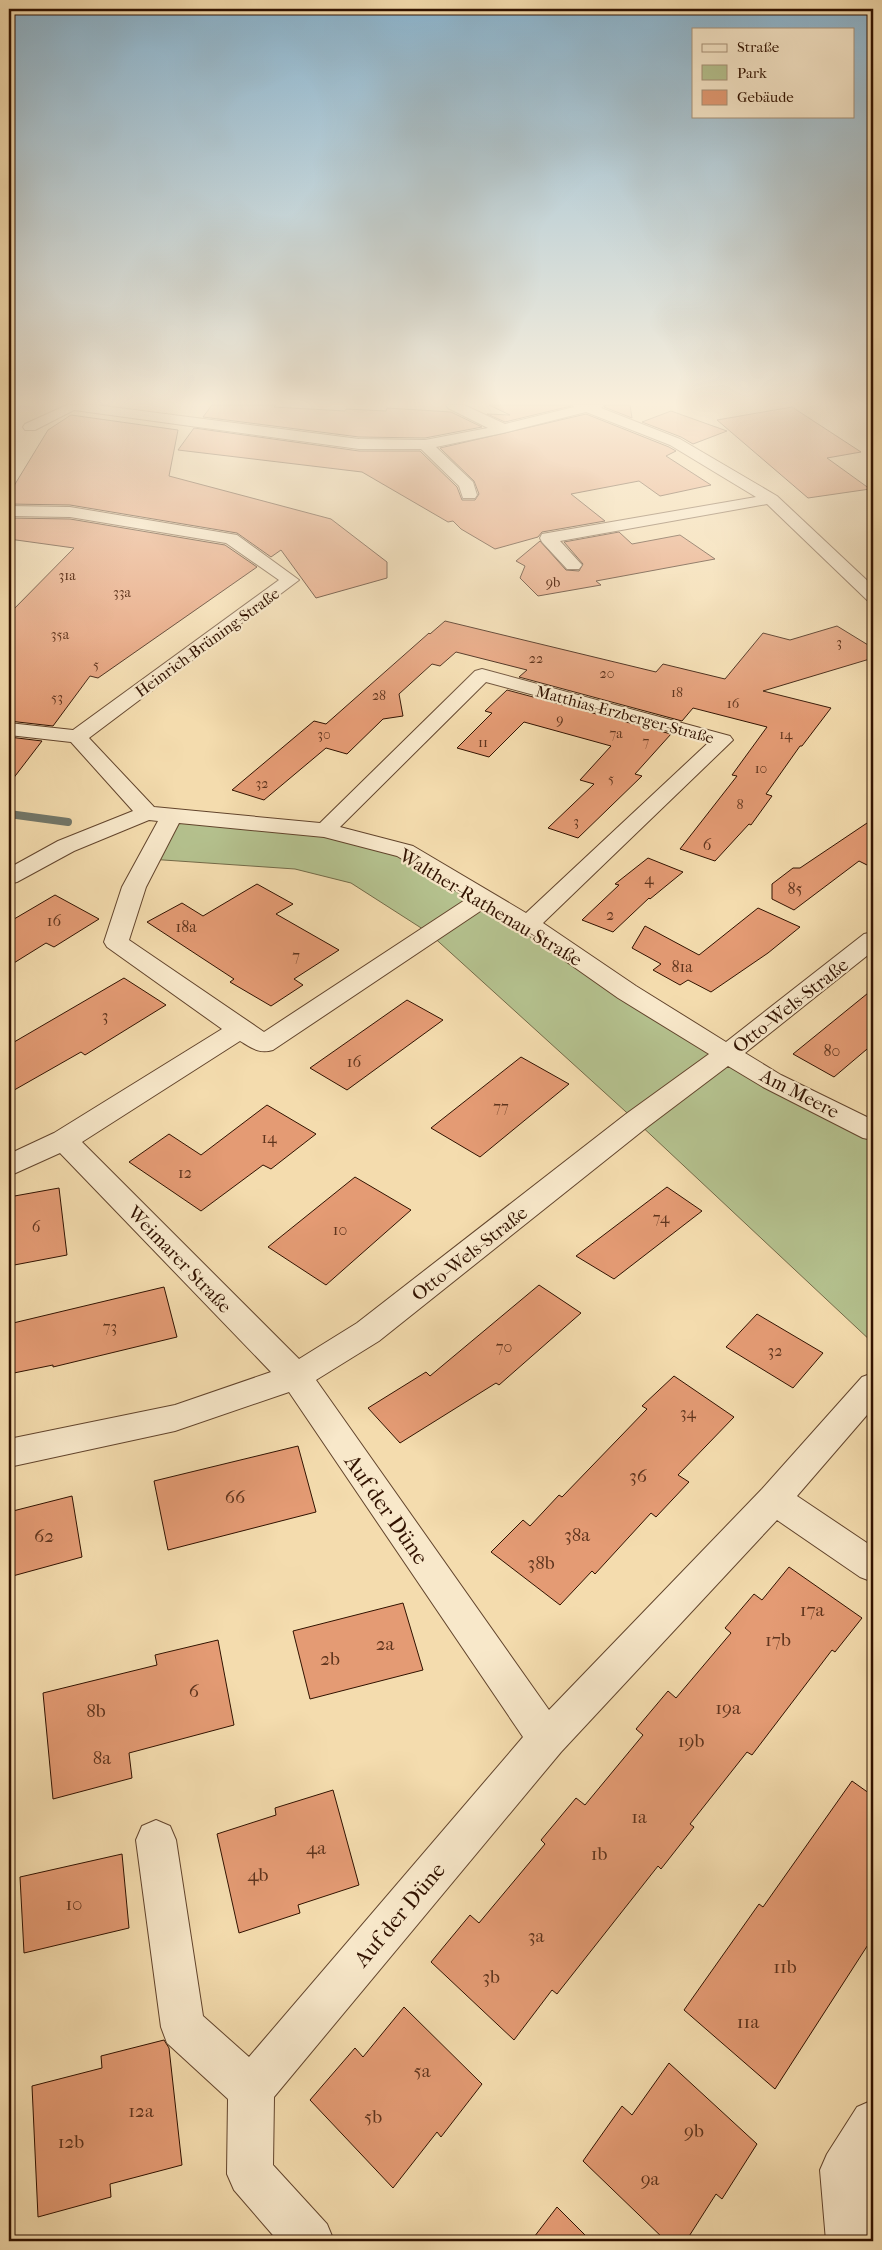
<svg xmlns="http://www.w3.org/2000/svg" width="882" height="2250" viewBox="0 0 882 2250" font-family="'IM FELL French Canon',serif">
<rect width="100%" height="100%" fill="#f4dcae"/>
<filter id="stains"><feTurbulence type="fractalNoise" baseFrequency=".004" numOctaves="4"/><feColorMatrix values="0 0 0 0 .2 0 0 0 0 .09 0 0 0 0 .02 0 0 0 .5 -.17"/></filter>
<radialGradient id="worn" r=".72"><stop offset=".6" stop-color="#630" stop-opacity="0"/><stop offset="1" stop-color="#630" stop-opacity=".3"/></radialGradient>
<path fill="#b5c28f" stroke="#736a48" d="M172,814l153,16 80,21 367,230 101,50v212l-237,-222 -207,-188 -78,-50 -56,-14 -146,-10z"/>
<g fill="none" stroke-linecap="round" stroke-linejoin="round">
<path stroke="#72776a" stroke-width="8" d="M9,814l59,8"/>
</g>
<g fill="#e49b74" stroke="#311200">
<path d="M212,405h64l-2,2 71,4 1,-2 40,2 1,-3 64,4 31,15 -57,11 -66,-1 -156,-20z"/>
<path d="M489,405h82v1l-66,16 -18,-8 23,1z"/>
<path d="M606,405h24l2,13 -28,-11z"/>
<path d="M792,407l69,45 -34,6 43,31 -62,9 -91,-78z"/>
<path d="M671,411l56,20 -34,13 -12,-7 -39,-15z"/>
<path d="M586,414l83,33 7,4 -10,5 45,29 -51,11 -21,-15 -68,13 34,27 -63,11 -4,5 -43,12 -34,-20 -8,-8 -5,1 -86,-50 -184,-22 16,-22 165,23h61l37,36 5,13h13l4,-6 -5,-13 -34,-33z"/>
<path d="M71,415l107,15 -9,46 162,43 56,43v16l-71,20 -35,-48 -10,7 -34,-24 -167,-28 -61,-1v-10l39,-64z"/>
<path d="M9,518l61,1 155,26 32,22 -159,111 -8,-2 -37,50 -44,-5v-107l65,-66 -65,-9z"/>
<path d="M619,532l13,12 48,-9 35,24 -119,22 5,4 -63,11 -18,-18 5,-12 -9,-5 24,-20 26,29 13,1 4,-7 -19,-22z"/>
<path d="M445,621l211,51 7,-8 62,15 38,-46 27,7 47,-14 36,22v10l-110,33 68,17 -29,38h-2l-34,48 6,2 -21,29 -2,-1 -34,37 -35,-12 57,-73 -5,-1 35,-48 -74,-19 -11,13 -163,-44 8,-7 -71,-18 -16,14 -8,-2 -33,30 4,22 -20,3 -36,35 -21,-6 -62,52 -32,-10 82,-69 12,3 103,-91 1,1z"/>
<path d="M507,690l164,44 -36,40 7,2 -64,62 -30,-10 46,-44 -14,-4 31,-34 -87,-24 -35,35 -32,-9 35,-35 -7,-2z"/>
<path d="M9,737l33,4 -33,43z"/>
<path d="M873,819v49l-14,-7 -65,49 -22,-11v-15l21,-16h7z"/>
<path d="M648,858l35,14 -33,27 -1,-1 -36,34 -31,-12 37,-35 -4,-1z"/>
<path d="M257,884l36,20 -17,10 63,36 -45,29 9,6 -32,21 -41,-24 4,-3 -87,-57 35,-19 21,13z"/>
<path d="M55,895l44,24 -45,28 -8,-4 -37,23v-44z"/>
<path d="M758,908l42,19 -32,26 -57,39 -23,-12 -8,5 -27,-15 8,-6 -29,-16 13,-22 54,29z"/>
<path d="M124,978l42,27 -81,50 -4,-3 -72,41v-48z"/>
<path d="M873,989v55l-39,33 -41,-23z"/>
<path d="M407,1000l36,20 -96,70 -37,-22z"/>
<path d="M521,1057l48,27 -89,73 -49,-29z"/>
<path d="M267,1105l49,29 -45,35 -8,-4 -62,46 -72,-49 40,-28 32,21z"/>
<path d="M355,1177l56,33 -85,75 -58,-38z"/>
<path d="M667,1187l35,24 -88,68 -38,-23z"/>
<path d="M59,1188l8,67 -58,11v-69z"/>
<path d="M539,1285l42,28 -82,72 -3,-2 -96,60 -32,-35 58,-36 4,4z"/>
<path d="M164,1287l13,50 -124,30v-2l-44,9v-50z"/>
<path d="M757,1314l66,39 -30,35 -67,-41z"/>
<path d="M674,1376l60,41 -56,58 11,7 -33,35 -5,-4 -56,61 -3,-3 -32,34 -69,-53 32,-32 7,6 29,-31 3,2 85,-88 -5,-3z"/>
<path d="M298,1446l18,66 -148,38 -14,-69z"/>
<path d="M72,1496l10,61 -73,20v-65z"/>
<path d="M789,1567l73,51 -27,34 -3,-2 -80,105 -5,-3 -57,72 4,3 -33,42 -3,-3 -101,128 -5,-4 -38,50 -83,-78 39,-47 9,8 66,-79 -4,-4 35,-42 9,7 58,-70 -7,-6 32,-38 8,7 55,-65 -6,-5 29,-34 8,6z"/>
<path d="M403,1603l20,67 -113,29 -17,-68z"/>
<path d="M218,1640l16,85 -105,28 3,25 -79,21 -10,-106 114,-28 -2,-10z"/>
<path d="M852,1781l21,15v141l-98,152 -91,-79 75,-106 4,3z"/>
<path d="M333,1790l26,95 -61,20 2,8 -61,20 -22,-99 59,-19 -1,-7z"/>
<path d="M122,1854l7,74 -105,25 -4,-76z"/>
<path d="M404,2007l78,77 -41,53 -4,-5 -44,56 -83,-88 45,-52 8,9z"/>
<path d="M164,2040l5,8 13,117 -72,19 1,13 -73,20 -6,-131 70,-18 -1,-12z"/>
<path d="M669,2063l88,81 -35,55 -6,-5 -30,47h-20l-83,-80 39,-55 10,9z"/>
<path d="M557,2207l34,34h-60z"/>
</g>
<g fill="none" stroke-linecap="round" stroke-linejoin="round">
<g stroke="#62442c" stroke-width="2">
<g id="street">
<path d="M67,405h29l263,34 66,1 63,-12 -40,-20 -2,-3h18l41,19 69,-17 -1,-2h31l-3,3 79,31 97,57 96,90v15l-6,-1 -100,-96 -207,37 22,24 -3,4h-12l-25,-27 -2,-4 2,-4 214,-37 -86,-52 -84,-33 -83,21 -67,14 37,35 4,13 -2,3h-12l-4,-12 -38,-37h-62l-285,-39 -39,20h-10l-2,-3 2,-3z"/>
<path d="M9,506l61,1 167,28 62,45 -210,158 65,69 166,16 155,-152 7,-2 248,67 3,4 -190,183 93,63 90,56 138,-108 9,-2v19l-128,102 36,22 92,45v20l-10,-2 -100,-51 -35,-21 -82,62 -267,213 -63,39 233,330 213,-221 100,-112 11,-4v35l-76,88 76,51v35l-13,-5 -83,-57 -216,232 -287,345 -1,68 54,59 7,17h-56l-44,-51 -7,-16 1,-75 -61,-56 -6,-16 -25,-187 6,-14 14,-6 14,6 6,14 27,176 46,41 274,-320 -234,-345 -114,39 -166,36v-28l166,-34 96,-33 -211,-219 -51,23v-22l45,-21 168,-104 -115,-82 -3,-5 18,-55 36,-66 -9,-1 -75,31 -57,31 -8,2v-16l49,-27 75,-30 -62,-69 -62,-7v-12l64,7 206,-150 -53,-37 -156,-26 -61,-1zM486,682l223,60 -183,171 -113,-67 -73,-19zM179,823l145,14 73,19 71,42 -204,134 -135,-92 17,-53zM485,908l35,21 98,69 91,56 -83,60 -269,209 -58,36 -217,-217 158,-101c12,7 19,13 33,9z"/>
<path d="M873,2100v64l-6,11 6,66h-47l-6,-71 7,-16 30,-47z"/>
</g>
</g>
<use href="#street" fill="#f8e8ca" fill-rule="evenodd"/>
</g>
<linearGradient id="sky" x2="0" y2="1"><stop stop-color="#8ab6d2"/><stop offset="0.56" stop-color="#faefdb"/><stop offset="1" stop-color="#faefdb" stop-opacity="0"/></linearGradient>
<rect width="882" height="720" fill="url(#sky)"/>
<g text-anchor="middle" stroke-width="4.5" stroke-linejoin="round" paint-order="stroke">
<g font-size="14" fill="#5e341d">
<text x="67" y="580">31a</text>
<text x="553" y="587">9b</text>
<text x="122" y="597">33a</text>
<text x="60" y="639">35a</text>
<text x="839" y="647">3</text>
<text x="536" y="663">22</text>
<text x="96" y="669">5</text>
<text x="607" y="678">20</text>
<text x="677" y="697">18</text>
<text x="379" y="700">28</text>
<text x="57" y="702">53</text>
<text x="733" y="708">16</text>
<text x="560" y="724">9</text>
<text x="616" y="738">7a</text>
<text x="324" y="739">30</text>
<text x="786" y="739">14</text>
<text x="646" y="746">7</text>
<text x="483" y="747">11</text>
<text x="761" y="773">10</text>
<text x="611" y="783">5</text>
<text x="262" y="788">32</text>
<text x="740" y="809">8</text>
<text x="576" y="826">3</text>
</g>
<g font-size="16" fill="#311200" stroke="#f8e8ca">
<text transform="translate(207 642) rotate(-36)" y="6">Heinrich-Brüning-Straße</text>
<text transform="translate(625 714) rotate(15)" y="6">Matthias-Erzberger-Straße</text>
</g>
<g font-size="16" fill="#5e341d">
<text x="707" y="850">6</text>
<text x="649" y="884">4</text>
<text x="795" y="894">85</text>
<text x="610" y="920">2</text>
<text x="54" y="926">16</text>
<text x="186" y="932">18a</text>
<text x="296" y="961">7</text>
<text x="682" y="972">81a</text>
<text x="105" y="1021">3</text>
<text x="832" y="1056">80</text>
<text x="354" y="1067">16</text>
<text x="501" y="1112">77</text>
<text x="269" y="1143">14</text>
<text x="185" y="1178">12</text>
<text x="661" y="1223">74</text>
<text x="36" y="1232">6</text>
<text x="340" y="1235">10</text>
<text x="110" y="1332">73</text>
<text x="504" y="1352">70</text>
<text x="775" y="1356">32</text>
<text x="688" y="1418">34</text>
</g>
<g font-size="19" fill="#311200" stroke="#f8e8ca">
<text transform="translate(491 907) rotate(31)" y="7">Walther-Rathenau-Straße</text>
<text transform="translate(790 1005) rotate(-38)" y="7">Otto-Wels-Straße</text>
<text transform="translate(800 1093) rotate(27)" y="7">Am Meere</text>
<text transform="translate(469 1253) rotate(-38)" y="7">Otto-Wels-Straße</text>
<text transform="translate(180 1259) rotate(46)" y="7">Weimarer Straße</text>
</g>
<g font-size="19" fill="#5e341d">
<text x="638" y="1482">36</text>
<text x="235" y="1503">66</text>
<text x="577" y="1541">38a</text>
<text x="44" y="1542">62</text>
<text x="541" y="1569">38b</text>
<text x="812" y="1616">17a</text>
<text x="778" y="1646">17b</text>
<text x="385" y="1650">2a</text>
<text x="330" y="1665">2b</text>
<text x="194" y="1697">6</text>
<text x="728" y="1714">19a</text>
<text x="96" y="1717">8b</text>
<text x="691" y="1747">19b</text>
<text x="102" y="1764">8a</text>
<text x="639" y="1823">1a</text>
<text x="316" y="1854">4a</text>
<text x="599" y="1860">1b</text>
<text x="258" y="1881">4b</text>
<text x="74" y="1910">10</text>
<text x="536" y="1942">3a</text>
<text x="785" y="1973">11b</text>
<text x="491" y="1983">3b</text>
<text x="748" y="2028">11a</text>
<text x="422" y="2077">5a</text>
<text x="141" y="2117">12a</text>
<text x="373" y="2123">5b</text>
<text x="694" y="2137">9b</text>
<text x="71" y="2148">12b</text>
<text x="650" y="2185">9a</text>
</g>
<g font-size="22" fill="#311200" stroke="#f8e8ca">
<text transform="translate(387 1509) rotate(55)" y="8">Auf der Düne</text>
<text transform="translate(399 1914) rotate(-50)" y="8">Auf der Düne</text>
</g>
</g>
<rect width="882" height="2250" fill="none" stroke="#f4dcae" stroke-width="30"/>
<rect x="10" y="10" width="862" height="2230" fill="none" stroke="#311200" stroke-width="2.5"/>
<rect x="15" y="15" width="852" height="2220" fill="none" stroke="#311200"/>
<rect x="692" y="28" width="162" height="90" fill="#f8e8ca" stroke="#a89279"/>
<rect x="702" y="44" width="25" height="8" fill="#f8e8ca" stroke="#a89279"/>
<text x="737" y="52" font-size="15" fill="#311200">Straße</text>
<rect x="702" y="65" width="25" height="15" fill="#b5c28f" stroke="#a89279"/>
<text x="737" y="78" font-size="15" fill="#311200">Park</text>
<rect x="702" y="90" width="25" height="15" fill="#e49b74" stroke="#a89279"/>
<text x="737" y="102" font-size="15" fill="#311200">Gebäude</text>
<rect width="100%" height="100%" filter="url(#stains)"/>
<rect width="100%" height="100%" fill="url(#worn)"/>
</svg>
